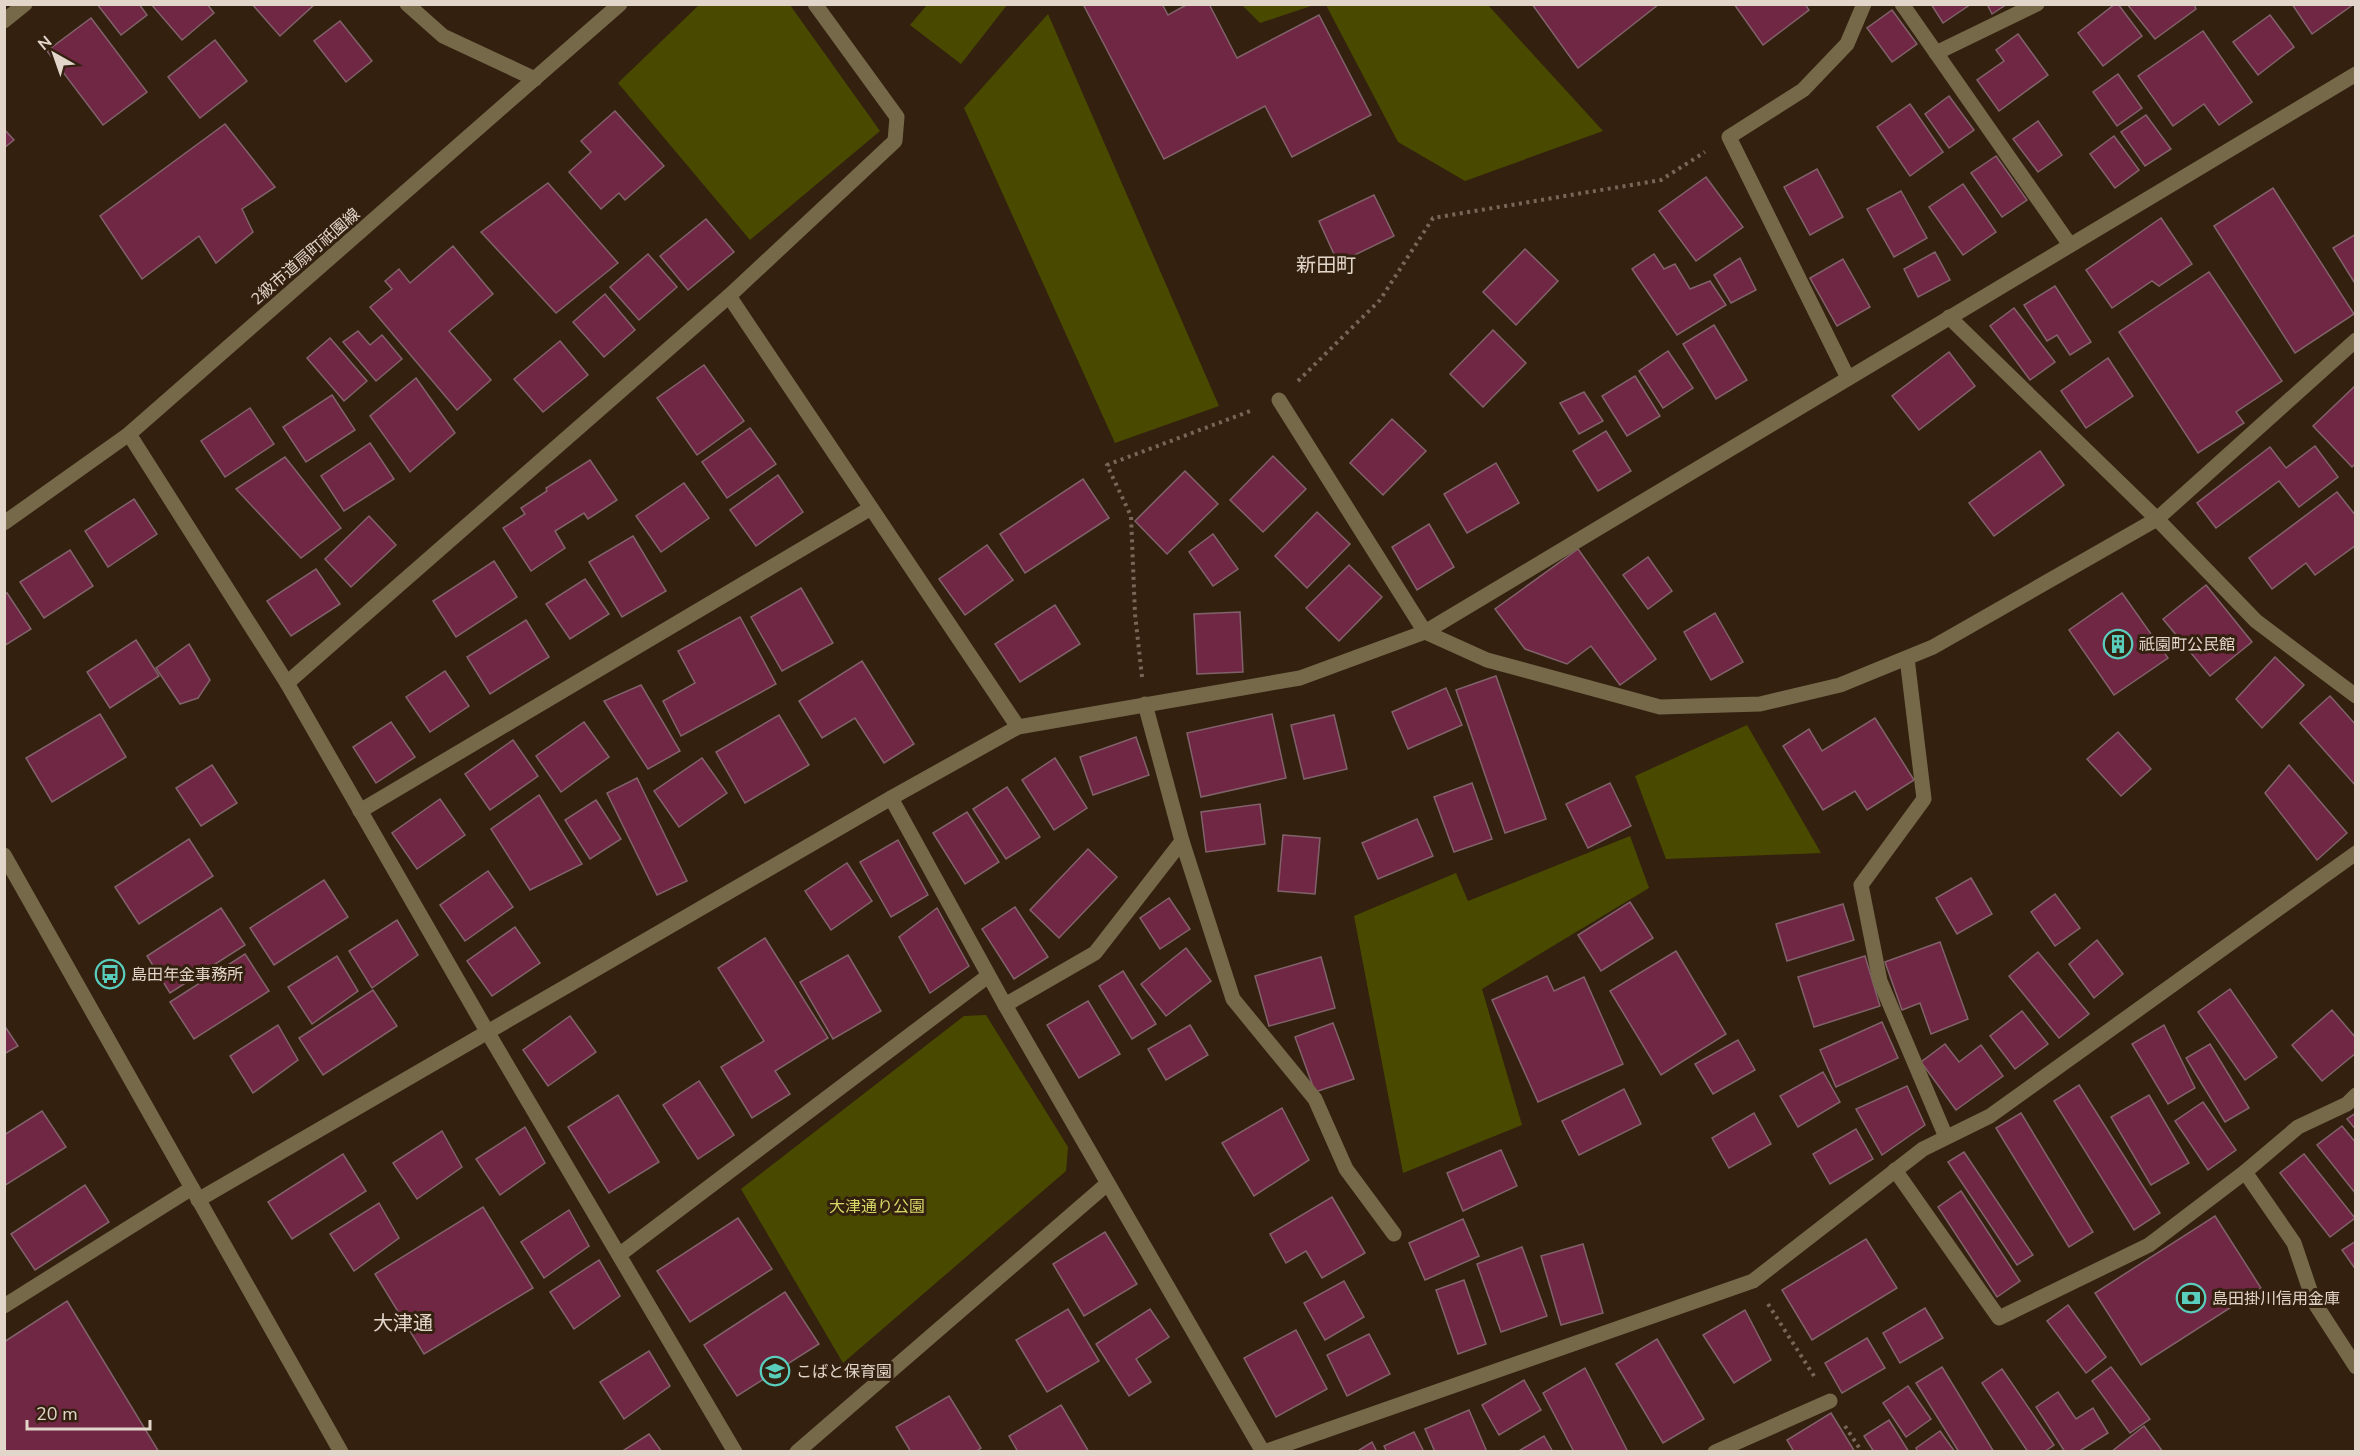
<svg xmlns="http://www.w3.org/2000/svg" width="2360" height="1456" viewBox="0 0 2360 1456" font-family="'Nunito Sans','Noto Sans JP',sans-serif">
<rect width="100%" height="100%" fill="#33200f"/>
<g fill="#494a00">
<path d="M699,5h91l90,126 -130,109 -132,-157z"/>
<path d="M927,5v-1l80,1 -46,59 -51,-39z"/>
<path d="M1242,5h72l-54,18z"/>
<path d="M1326,5h162l115,126 -138,50 -67,-39z"/>
<path d="M1048,14l171,392 -104,37 -151,-335z"/>
<path d="M1747,725l74,128 -155,6 -31,-83z"/>
<path d="M1630,836l19,52 -167,101 40,136 -119,48 -49,-257 102,-43 12,28z"/>
<path d="M986,1015l82,132 -2,24 -223,192 -102,-174 223,-173z"/>
</g>
<g fill="#702743" stroke="#81626b" stroke-width="1.5">
<path d="M97,4h42l8,11 -26,20z"/>
<path d="M151,4h56l7,9 -32,27z"/>
<path d="M252,4h63l-35,32z"/>
<path d="M1083,4h79l6,11 20,-11h21l28,54 82,-43 52,100 -79,42 -27,-51 -101,53z"/>
<path d="M1532,4h127l-81,64z"/>
<path d="M1734,4h71l4,6 -46,35z"/>
<path d="M1931,4h40l-28,19z"/>
<path d="M1987,4h20l-15,10z"/>
<path d="M2115,4h3l24,32 -39,30 -25,-33z"/>
<path d="M2127,4h67l2,5 -41,30z"/>
<path d="M2292,4h62l-42,30z"/>
<path d="M1892,10l25,34 -25,18 -25,-34z"/>
<path d="M2270,15l24,32 -36,28 -25,-33z"/>
<path d="M91,18l56,74 -44,33 -56,-74z"/>
<path d="M340,21l32,40 -26,21 -32,-41z"/>
<path d="M2203,31l49,71 -33,23 -15,-21 -31,22 -35,-50z"/>
<path d="M2018,34l30,41 -49,36 -22,-31 27,-19 -8,-11z"/>
<path d="M215,40l32,41 -47,37 -32,-41z"/>
<path d="M2118,74l24,34 -25,18 -24,-34z"/>
<path d="M1949,96l25,34 -25,18 -24,-34z"/>
<path d="M1910,104l33,48 -33,24 -33,-49z"/>
<path d="M615,111l49,55 -39,34 -6,-7 -18,16 -32,-37 22,-20 -10,-11z"/>
<path d="M2146,115l25,34 -26,17 -24,-34z"/>
<path d="M2038,121l24,34 -24,17 -25,-33z"/>
<path d="M225,124l50,63 -33,22 11,23 -37,31 -17,-27 -57,43 -42,-63z"/>
<path d="M4,129l10,11 -10,8z"/>
<path d="M2114,136l25,34 -24,18 -25,-34z"/>
<path d="M1996,156l31,44 -25,17 -31,-44z"/>
<path d="M1817,169l26,48 -33,18 -26,-48z"/>
<path d="M1706,177l37,50 -47,34 -37,-50z"/>
<path d="M548,183l70,80 -62,50 -75,-81z"/>
<path d="M1963,184l33,48 -33,23 -34,-48z"/>
<path d="M2273,188l81,126 -59,39 -81,-127z"/>
<path d="M1901,191l26,47 -33,19 -27,-48z"/>
<path d="M1374,195l20,41 -56,27 -19,-42z"/>
<path d="M2161,218l31,46 -33,22 -7,-5 -40,27 -26,-38z"/>
<path d="M706,219l28,33 -46,38 -28,-34z"/>
<path d="M2356,234v51l-23,-37z"/>
<path d="M453,246l40,48 -44,37 42,49 -34,30 -87,-103 22,-18 -7,-8 14,-12 11,14z"/>
<path d="M1525,249l33,32 -42,44 -33,-33z"/>
<path d="M1935,252l15,28 -32,17 -14,-28z"/>
<path d="M648,254l29,33 -38,33 -29,-33z"/>
<path d="M1654,254l10,15 11,-5 15,25 20,-8 16,24 -49,30 -45,-66z"/>
<path d="M1740,258l16,32 -25,13 -17,-28z"/>
<path d="M1843,259l27,48 -33,19 -27,-48z"/>
<path d="M2209,272l73,109 -46,31 8,11 -46,30 -79,-121z"/>
<path d="M2055,286l36,56 -21,13 -13,-20 -10,6 -23,-36z"/>
<path d="M605,294l30,36 -31,27 -31,-35z"/>
<path d="M2014,308l41,54 -25,18 -40,-54z"/>
<path d="M1714,325l33,55 -31,19 -33,-55z"/>
<path d="M1493,330l33,33 -43,44 -33,-33z"/>
<path d="M358,331l12,14 12,-10 20,24 -26,22 -33,-39z"/>
<path d="M330,338l37,43 -23,20 -37,-43z"/>
<path d="M560,341l28,34 -45,37 -29,-33z"/>
<path d="M1668,351l25,37 -30,20 -24,-37z"/>
<path d="M1949,352l26,34 -56,44 -27,-34z"/>
<path d="M2108,358l25,38 -47,32 -25,-37z"/>
<path d="M704,365l40,56 -47,34 -40,-57z"/>
<path d="M1635,376l25,40 -33,20 -25,-40z"/>
<path d="M416,378l39,55 -45,39 -40,-56z"/>
<path d="M2356,385v78l-4,4 -39,-41z"/>
<path d="M1584,392l19,29 -24,13 -19,-31z"/>
<path d="M332,395l23,35 -49,32 -23,-35z"/>
<path d="M250,408l24,36 -49,33 -24,-36z"/>
<path d="M1392,419l34,32 -43,44 -33,-32z"/>
<path d="M750,428l26,36 -49,34 -25,-36z"/>
<path d="M1606,431l25,40 -33,20 -25,-40z"/>
<path d="M370,443l24,36 -50,32 -23,-35z"/>
<path d="M2315,446l23,31 -39,30 -20,-26 -63,47 -19,-25 73,-56 16,21z"/>
<path d="M2040,451l24,34 -70,51 -25,-33z"/>
<path d="M1273,456l33,33 -43,43 -33,-32z"/>
<path d="M285,457l56,71 -40,30 -65,-69z"/>
<path d="M590,460l27,40 -29,19 -4,-6 -29,18 10,17 -34,23 -28,-43 22,-14 -4,-6 26,-17 -1,-3z"/>
<path d="M1496,463l23,40 -52,30 -23,-39z"/>
<path d="M1185,471l33,33 -51,50 -32,-33z"/>
<path d="M778,475l25,37 -47,34 -26,-36z"/>
<path d="M1083,479l26,39 -84,55 -25,-39z"/>
<path d="M684,483l25,35 -48,34 -25,-36z"/>
<path d="M2337,492l19,24v29l-41,30 -9,-12 -34,26 -23,-31z"/>
<path d="M134,499l23,35 -49,33 -23,-36z"/>
<path d="M1317,512l33,32 -43,44 -32,-32z"/>
<path d="M369,516l27,29 -45,42 -26,-28z"/>
<path d="M1429,524l25,43 -37,23 -25,-43z"/>
<path d="M1213,534l25,35 -25,17 -24,-34z"/>
<path d="M633,536l33,55 -44,26 -33,-55z"/>
<path d="M987,545l26,35 -48,35 -26,-36z"/>
<path d="M1578,549l78,110 -36,26 -29,-39 -24,18 -42,-15 -30,-40z"/>
<path d="M70,550l23,36 -49,32 -24,-36z"/>
<path d="M1648,557l24,34 -24,18 -25,-34z"/>
<path d="M494,561l23,36 -61,40 -23,-36z"/>
<path d="M1349,565l33,32 -43,44 -33,-33z"/>
<path d="M316,569l24,35 -49,32 -24,-35z"/>
<path d="M585,579l24,35 -39,25 -24,-35z"/>
<path d="M2206,585l46,57 -42,34 -47,-57z"/>
<path d="M801,588l32,55 -51,28 -31,-54z"/>
<path d="M7,593l24,36 -27,17v-52z"/>
<path d="M2122,593l46,65 -54,37 -45,-65z"/>
<path d="M1055,605l25,39 -60,38 -25,-38z"/>
<path d="M1240,612l3,60 -46,2 -3,-60z"/>
<path d="M1715,613l28,49 -32,18 -27,-48z"/>
<path d="M740,617l36,67 -95,52 -18,-35 32,-18 -17,-32z"/>
<path d="M526,620l23,37 -59,37 -23,-37z"/>
<path d="M136,640l23,36 -49,32 -23,-36z"/>
<path d="M189,644l21,36 -12,18 -18,6 -24,-36z"/>
<path d="M2275,657l29,28 -42,43 -26,-29z"/>
<path d="M862,661l52,83 -30,19 -29,-45 -33,20 -23,-37z"/>
<path d="M445,671l24,35 -39,26 -24,-35z"/>
<path d="M1496,676l50,143 -41,14 -49,-143z"/>
<path d="M641,685l39,66 -32,18 -44,-68z"/>
<path d="M1446,688l16,37 -54,24 -16,-37z"/>
<path d="M2330,696l26,29v61l-56,-63z"/>
<path d="M100,714l26,43 -74,45 -26,-44z"/>
<path d="M1272,714l14,64 -85,19 -14,-64z"/>
<path d="M779,715l30,50 -64,38 -29,-51z"/>
<path d="M1334,715l13,54 -43,10 -13,-54z"/>
<path d="M1875,718l39,62 -47,30 -12,-19 -32,19 -40,-64 26,-17 13,22z"/>
<path d="M391,722l24,35 -39,26 -23,-36z"/>
<path d="M584,722l25,35 -48,35 -25,-36z"/>
<path d="M2118,732l33,37 -30,27 -34,-37z"/>
<path d="M1136,737l13,38 -56,20 -13,-38z"/>
<path d="M513,740l25,36 -48,34 -25,-36z"/>
<path d="M702,758l25,35 -48,34 -25,-36z"/>
<path d="M1055,758l32,50 -33,22 -32,-50z"/>
<path d="M212,765l25,38 -36,23 -25,-38z"/>
<path d="M2289,765l58,68 -30,27 -52,-67z"/>
<path d="M637,778l50,103 -30,14 -50,-102z"/>
<path d="M1472,783l20,56 -38,13 -20,-55z"/>
<path d="M1610,783l21,43 -43,22 -22,-44z"/>
<path d="M1007,787l33,50 -34,22 -33,-50z"/>
<path d="M539,795l43,69 -52,26 -39,-61z"/>
<path d="M440,799l25,36 -48,34 -25,-36z"/>
<path d="M596,800l25,39 -31,20 -25,-39z"/>
<path d="M1260,804l5,40 -59,8 -5,-40z"/>
<path d="M967,812l32,50 -34,22 -32,-51z"/>
<path d="M1417,819l16,37 -55,23 -16,-36z"/>
<path d="M1283,835l37,3 -5,56 -37,-3z"/>
<path d="M189,839l24,37 -74,48 -24,-37z"/>
<path d="M898,840l30,55 -37,22 -31,-55z"/>
<path d="M1088,849l29,28 -58,61 -29,-28z"/>
<path d="M847,863l25,38 -41,29 -26,-39z"/>
<path d="M488,871l25,36 -48,34 -25,-36z"/>
<path d="M1971,878l21,36 -35,20 -21,-36z"/>
<path d="M324,880l24,37 -74,48 -24,-37z"/>
<path d="M2055,894l25,34 -25,18 -24,-34z"/>
<path d="M1169,898l21,31 -30,20 -20,-31z"/>
<path d="M1630,902l23,36 -52,33 -23,-36z"/>
<path d="M1843,904l11,36 -67,21 -11,-37z"/>
<path d="M1015,907l33,50 -34,22 -32,-50z"/>
<path d="M221,908l24,37 -75,48 -23,-37z"/>
<path d="M937,908l32,58 -39,27 -31,-56z"/>
<path d="M397,920l21,35 -46,33 -23,-37z"/>
<path d="M515,927l25,36 -48,33 -25,-35z"/>
<path d="M765,938l63,100 -53,33 15,23 -38,24 -31,-51 43,-26 -46,-73z"/>
<path d="M2097,940l26,34 -29,24 -25,-34z"/>
<path d="M1940,942l28,77 -37,15 -11,-31 -18,7 -17,-48z"/>
<path d="M1186,948l25,33 -45,35 -25,-32z"/>
<path d="M1676,951l50,83 -65,41 -51,-84z"/>
<path d="M2038,952l51,62 -30,24 -50,-62z"/>
<path d="M245,954l24,37 -75,48 -24,-37z"/>
<path d="M848,955l33,56 -48,28 -33,-57z"/>
<path d="M337,956l21,35 -46,33 -24,-37z"/>
<path d="M1865,956l15,50 -66,21 -16,-50z"/>
<path d="M1321,957l14,51 -66,18 -14,-50z"/>
<path d="M1123,971l33,53 -24,15 -33,-53z"/>
<path d="M1547,976l7,15 30,-14 39,87 -85,38 -46,-102z"/>
<path d="M2230,989l47,68 -32,23 -47,-68z"/>
<path d="M373,990l24,36 -74,49 -24,-37z"/>
<path d="M1088,1001l32,53 -41,24 -32,-53z"/>
<path d="M2332,1010l24,28v15l-34,28 -30,-36z"/>
<path d="M2022,1011l26,33 -33,25 -25,-33z"/>
<path d="M570,1016l26,36 -48,34 -25,-36z"/>
<path d="M1882,1022l16,36 -62,29 -16,-37z"/>
<path d="M1333,1023l21,56 -39,13 -20,-55z"/>
<path d="M4,1025l14,21 -14,8z"/>
<path d="M278,1025l20,35 -45,33 -23,-37z"/>
<path d="M1190,1025l18,30 -42,25 -18,-31z"/>
<path d="M2164,1025l31,63 -27,16 -36,-60z"/>
<path d="M1738,1040l17,30 -42,24 -18,-30z"/>
<path d="M1945,1044l14,18 22,-17 22,31 -47,34 -35,-48z"/>
<path d="M2210,1044l39,64 -24,14 -39,-64z"/>
<path d="M1823,1072l17,30 -42,25 -18,-31z"/>
<path d="M699,1081l35,54 -36,24 -35,-54z"/>
<path d="M2079,1085l81,128 -26,17 -80,-129z"/>
<path d="M1907,1086l18,39 -43,30 -26,-46z"/>
<path d="M1624,1089l17,35 -62,31 -17,-34z"/>
<path d="M618,1095l41,67 -50,31 -41,-66z"/>
<path d="M2149,1095l40,68 -38,22 -40,-68z"/>
<path d="M2203,1102l33,48 -28,20 -33,-49z"/>
<path d="M1282,1108l27,52 -55,36 -32,-53z"/>
<path d="M42,1111l24,36 -62,39v-51z"/>
<path d="M1754,1113l17,31 -42,24 -17,-30z"/>
<path d="M2021,1113l72,119 -24,15 -73,-119z"/>
<path d="M2356,1113v17l-9,-11z"/>
<path d="M2342,1126l14,17v51l-39,-49z"/>
<path d="M525,1127l20,36 -45,32 -24,-36z"/>
<path d="M1856,1129l17,30 -43,25 -17,-30z"/>
<path d="M442,1131l20,36 -45,32 -24,-36z"/>
<path d="M1501,1150l16,36 -54,25 -16,-38z"/>
<path d="M1964,1152l69,103 -16,10 -69,-103z"/>
<path d="M343,1154l23,37 -74,48 -24,-37z"/>
<path d="M2304,1154l51,64 -25,19 -50,-64z"/>
<path d="M85,1185l24,37 -74,48 -24,-36z"/>
<path d="M1961,1191l59,90 -23,16 -59,-90z"/>
<path d="M1332,1197l33,56 -43,25 -16,-27 -20,12 -16,-29z"/>
<path d="M379,1203l20,35 -45,33 -24,-37z"/>
<path d="M483,1207l50,81 -109,66 -49,-80z"/>
<path d="M569,1210l20,36 -45,32 -23,-36z"/>
<path d="M2215,1216l46,72 -120,77 -46,-72z"/>
<path d="M738,1218l34,51 -82,53 -33,-51z"/>
<path d="M1463,1219l16,37 -54,24 -16,-37z"/>
<path d="M1105,1232l32,52 -53,32 -31,-52z"/>
<path d="M1866,1239l31,49 -85,52 -30,-50z"/>
<path d="M2356,1241v29l-14,-20z"/>
<path d="M1583,1244l20,69 -42,12 -20,-69z"/>
<path d="M1522,1247l25,69 -46,16 -24,-68z"/>
<path d="M599,1260l21,36 -46,33 -24,-37z"/>
<path d="M1464,1280l22,64 -28,10 -22,-64z"/>
<path d="M1344,1281l20,36 -39,23 -21,-37z"/>
<path d="M785,1292l34,52 -82,52 -33,-51z"/>
<path d="M67,1301l92,151h-155v-110z"/>
<path d="M2068,1305l38,52 -20,16 -39,-52z"/>
<path d="M1925,1308l18,30 -43,25 -17,-30z"/>
<path d="M1068,1309l31,52 -52,31 -31,-52z"/>
<path d="M1150,1309l19,28 -33,22 15,23 -22,14 -33,-52z"/>
<path d="M1745,1310l26,50 -37,23 -31,-48z"/>
<path d="M1296,1330l31,59 -51,28 -32,-59z"/>
<path d="M1369,1334l21,40 -43,22 -20,-41z"/>
<path d="M1867,1338l18,30 -43,25 -17,-30z"/>
<path d="M1657,1339l47,80 -41,24 -47,-79z"/>
<path d="M649,1351l21,35 -46,33 -24,-37z"/>
<path d="M1942,1367l52,85h-35l-43,-69z"/>
<path d="M2111,1367l39,52 -20,14 -38,-52z"/>
<path d="M1585,1368l43,84h-54l-31,-59z"/>
<path d="M2002,1369l52,76 -10,7h-16l-46,-69z"/>
<path d="M1524,1380l17,30 -42,25 -17,-30z"/>
<path d="M1908,1386l23,33 -25,18 -23,-34z"/>
<path d="M2058,1392l18,27 17,-11 15,25 -30,19h-13l-29,-45z"/>
<path d="M949,1396l32,52 -6,4h-64l-15,-25z"/>
<path d="M1061,1405l28,47h-71l-9,-16z"/>
<path d="M1469,1410l18,42h-52l-10,-23z"/>
<path d="M1831,1413l24,39h-61l-7,-12z"/>
<path d="M1889,1420l20,32h-35l-10,-16z"/>
<path d="M2144,1426l19,26h-52z"/>
<path d="M1940,1431l15,21h-37l-2,-4z"/>
<path d="M1414,1432l10,20h-37l-3,-6z"/>
<path d="M649,1434l13,18h-41z"/>
<path d="M1544,1436l9,16h-36z"/>
<path d="M1372,1442l5,10h-21z"/>
</g>
<g fill="none" stroke-linecap="round" stroke-linejoin="round">
<g stroke="#786759" stroke-width="4" stroke-dasharray="3 4.5" stroke-linecap="butt">
<path d="M1298,381l82,-81 53,-82 228,-38 44,-28"/>
<path d="M1142,677l-7,-63 -4,-98 -24,-51 146,-55"/>
<path d="M1768,1304l46,72"/>
<path d="M1845,1426l17,26"/>
</g>
<g stroke="#75694a" stroke-width="15">
<path d="M407,4l36,32 92,43"/>
<path d="M1902,4l168,241"/>
<path d="M4,21l21,-17"/>
<path d="M1936,53l101,-49"/>
<path d="M729,296l289,431"/>
<path d="M1949,317l208,202 99,102 100,75"/>
<path d="M1848,378l-119,-241 74,-47 44,-46 17,-40"/>
<path d="M1279,400l146,232 62,28 173,47 100,-3 80,-19 93,-38 224,-128 199,-179"/>
<path d="M129,434l158,249 201,350 247,419"/>
<path d="M4,523l125,-89 491,-430"/>
<path d="M1907,658l17,141 -63,86 19,96 66,156"/>
<path d="M287,683l442,-387 166,-155 2,-24 -82,-113"/>
<path d="M891,798l114,207 258,447"/>
<path d="M360,811l511,-303"/>
<path d="M1182,841l51,158 82,100 31,70 48,65"/>
<path d="M4,855l337,597"/>
<path d="M1005,1005l90,-52 87,-112 -37,-137"/>
<path d="M1895,1170l104,148 150,-73 96,-73 53,-45 49,-23 9,-9"/>
<path d="M2245,1172l49,71 20,59 42,65"/>
<path d="M198,1200l693,-402 127,-71 282,-49 125,-46 931,-558"/>
<path d="M619,1255l369,-279"/>
<path d="M4,1306l188,-118"/>
<path d="M797,1452l310,-268"/>
<path d="M1264,1452l489,-171 170,-132 67,-33 366,-263"/>
<path d="M1715,1452l115,-51"/>
</g>
</g>
<defs>
<g id="building-ring" transform="scale(1.5)"><circle r="9.5" fill="#33200f" stroke="#5acebd" stroke-width="1.5"/><path d="M-4-6H4V6H1V3H-1V6H-4ZM-2.5-4.3h1.7v1.8h-1.7ZM.8-4.3h1.7v1.8H.8ZM-2.5-1h1.7V.8h-1.7ZM.8-1h1.7V.8H.8Z" fill="#5acebd"/></g>
<g id="bus-ring" transform="scale(1.5)"><circle r="9.5" fill="#33200f" stroke="#5acebd" stroke-width="1.5"/><path d="M-5-6H5V4H4V6H2V4H-2V6H-4V4H-5ZM-3.5-4V0h7V-4ZM-3.5 1.2v1.5H-2V1.2ZM2 1.2v1.5H3.5V1.2Z" fill="#5acebd"/></g>
<g id="bank-ring" transform="scale(1.5)"><circle r="9.5" fill="#33200f" stroke="#5acebd" stroke-width="1.5"/><path d="M-6-4H6V4H-6ZM0-2.3a2.3 2.3 0 1 0 0 4.6a2.3 2.3 0 1 0 0-4.6Z" fill="#5acebd"/></g>
<g id="school-ring" transform="scale(1.5)"><circle r="9.5" fill="#33200f" stroke="#5acebd" stroke-width="1.5"/><path d="M0-5L7-2L0 1L-7-2ZM-4 1L0 2.5L4 1V4Q0 6-4 4Z" fill="#5acebd"/></g>
</defs>
<g fill-rule="evenodd">
<use href="#building-ring" x="2118" y="644"/>
<use href="#bus-ring" x="110" y="974"/>
<use href="#bank-ring" x="2191" y="1298"/>
<use href="#school-ring" x="775" y="1371"/>
</g>
<g text-anchor="middle" stroke-width="6" stroke-linejoin="round" paint-order="stroke">
<g font-size="16" fill="#e2d5ca" stroke="#33200f">
<text transform="translate(305 256) rotate(-41)" y="6">2級市道扇町祇園線</text>
</g>
<g font-size="16" fill="#e2d5ca" stroke="#33200f" text-anchor="start">
<text x="2139" y="650">祇園町公民館</text>
<text x="131" y="980">島田年金事務所</text>
<text x="2212" y="1304">島田掛川信用金庫</text>
<text x="796" y="1377">こばと保育園</text>
</g>
<g font-size="16" fill="#d5d867" stroke="#33200f">
<text x="877" y="1212">大津通り公園</text>
</g>
<g font-size="20" fill="#e2d5ca" stroke="#33200f">
<text x="1326" y="272">新田町</text>
<text x="403" y="1330">大津通</text>
</g>
</g>
<rect width="2360" height="1456" fill="none" stroke="#e2d5ca" stroke-width="12"/>
<g transform="translate(54 54) rotate(320)" stroke="#33200f" stroke-width="4.5" paint-order="stroke">
<path d="M0-4.5L10 22L0 15L-10 22Z" fill="#e2d5ca"/>
<text y="-9" font-size="16" font-weight="bold" text-anchor="middle" fill="#e2d5ca">N</text>
</g>
<path d="M27 1420v9h123v-9" fill="none" stroke="#e2d5ca" stroke-width="3"/>
<text x="36" y="1420" font-size="18" fill="#e2d5ca" stroke="#33200f" stroke-width="4.5" paint-order="stroke">20 m</text>
</svg>
